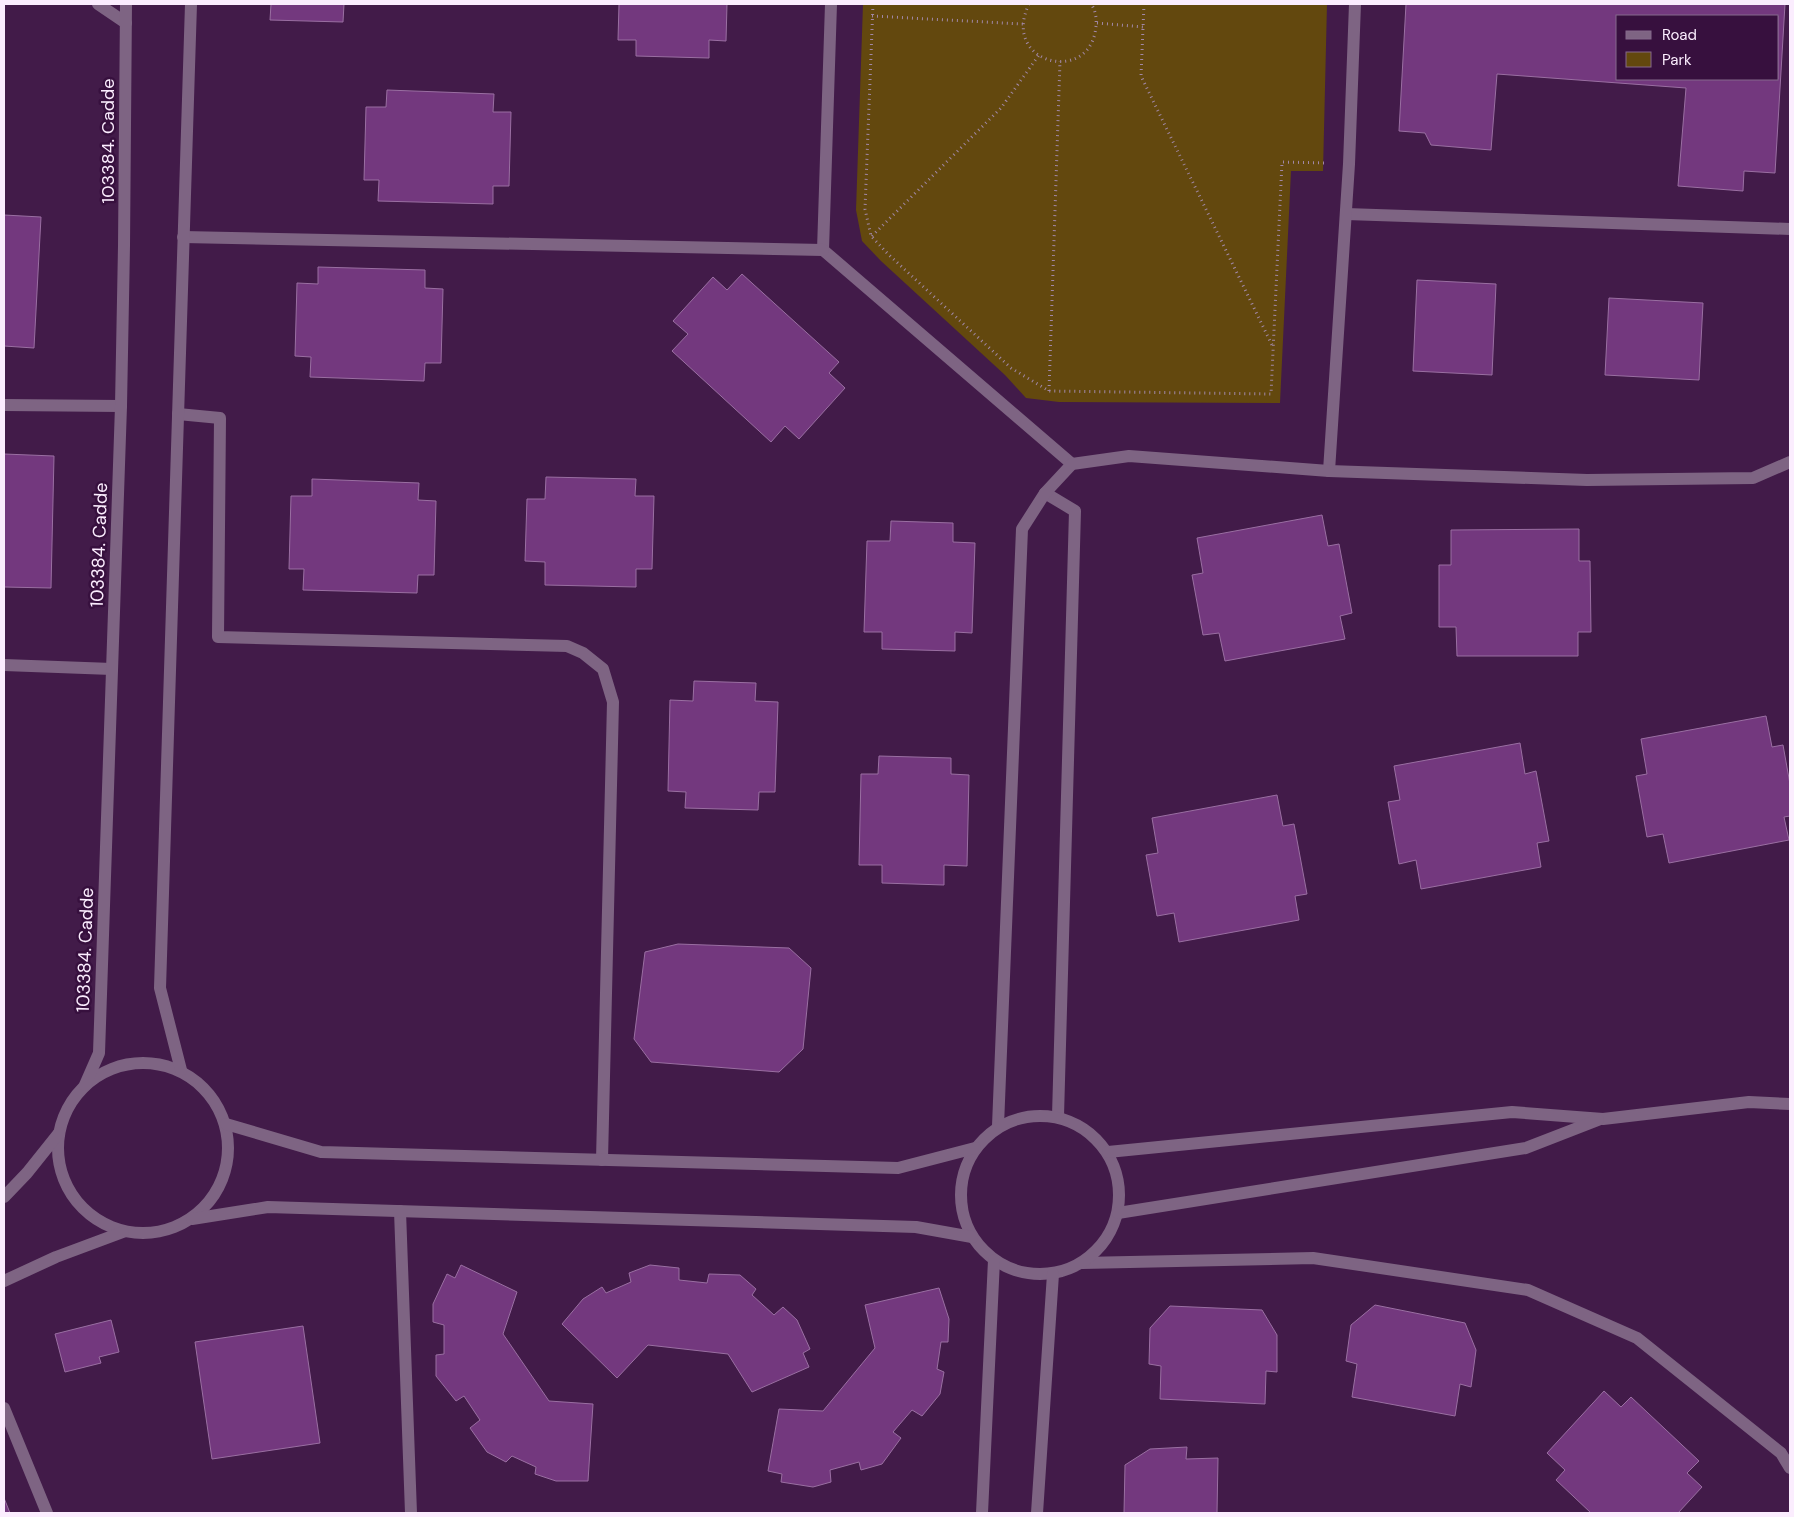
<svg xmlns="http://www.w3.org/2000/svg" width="1794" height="1517" viewBox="0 0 1794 1517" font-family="'DM Sans',sans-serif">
<rect width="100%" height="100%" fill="#421b49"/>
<path fill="#63480e" d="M863,4h464l-4,167h-32l-11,232 -221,-1 -33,-4 -21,-23 -124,-114 -19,-20 -6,-31z"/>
<g fill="#73387e" stroke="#9a6fa2" fill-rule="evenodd">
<path d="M267,4h93h-16l-1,18 -73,-2 1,-16z"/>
<path d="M619,4h108l-1,37 -17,-1v18l-73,-2v-16h-18z"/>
<path d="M1406,4h379l-10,169 -31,-2 -1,20 -65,-5 8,-98 -189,-14 -6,76 -60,-5 -6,-12 -26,-2zM1618,16h160v63h-160z"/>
<path d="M387,90l107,4 -1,18h18l-2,74h-16v18l-115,-3 1,-21h-15l2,-73h20z"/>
<path d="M4,215l37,2 -7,131 -30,-2z"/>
<path d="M318,267l107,3v18l18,1 -2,74h-16l-1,18 -114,-4 1,-20 -16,-1 2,-73 21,1z"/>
<path d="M742,274l97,88 -10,11 16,15 -46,51 -14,-13 -14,16 -99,-91 16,-17 -15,-13 40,-44 14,13z"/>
<path d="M1417,280l79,4 -4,91 -79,-4z"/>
<path d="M1609,298l94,5 -4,77 -94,-5z"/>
<path d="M4,454l50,2 -3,132 -47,-1z"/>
<path d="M546,477l90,2 -1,17h19l-2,73h-16v18l-91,-2v-23l-20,-1 2,-62h18z"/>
<path d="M312,479l107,4 -1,17 18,1 -2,74h-16l-1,18 -114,-3 1,-21h-15l2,-73h21z"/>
<path d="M1322,515l6,31 11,-2 13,69 -12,3 5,23 -120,22 -6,-28 -16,2 -11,-60 11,-2 -6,-35z"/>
<path d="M891,521l62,2v19l22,1 -3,90 -17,-1v19l-73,-2v-17h-18l3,-91h23z"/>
<path d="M1579,529v32h11l1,71h-13v24h-121l-1,-29h-17v-62h12v-35z"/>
<path d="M694,681l62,2 -1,18 23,1 -3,90h-16l-1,18 -73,-2 1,-16 -18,-1 2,-91 23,1z"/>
<path d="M1766,716l6,31 11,-2 7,39v32l-6,1 5,23 -120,23 -6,-29 -16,3 -11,-61 11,-2 -6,-35z"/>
<path d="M1520,743l5,31 11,-3 13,70 -12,2 4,24 -120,22 -5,-29 -17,4 -11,-62 12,-2 -6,-34z"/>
<path d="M879,756l72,2v16l18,1 -2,91 -23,-1v20l-62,-2v-18h-23l2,-91h17z"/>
<path d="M1277,795l6,31 11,-2 13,70 -12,2 4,24 -120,22 -5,-29 -17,3 -11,-61 12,-2 -6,-35z"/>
<path d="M678,944l111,4 22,20 -8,81 -24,23 -128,-10 -17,-23 11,-87z"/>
<path d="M461,1265l56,27 -14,42 46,67 44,3 -5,77h-32l-21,-7 1,-7 -24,-11 -6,6 -19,-10 -17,-24 10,-8 -16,-24 -8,5 -20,-25v-21l8,-1v-29l-11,-3v-18l14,-30 8,4z"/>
<path d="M650,1265l29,3v12l28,3 2,-9 31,1 16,14 -4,6 22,20 9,-8 14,13 13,29 -7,4 6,14 -57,25 -24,-38 -80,-9 -31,33 -55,-54 21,-25 19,-12 4,6 25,-11 -2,-9z"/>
<path d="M939,1288l10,31 -1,23h-7l-4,27 7,3 -4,22 -18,22 -10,-6 -19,22 8,6 -19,26 -21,6 -2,-8 -29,8 1,12 -18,5 -32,-5 1,-8 -14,-3 11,-62 44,2 52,-63 -10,-43z"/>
<path d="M1375,1305l90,18 11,27 -5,37 -11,-3 -5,32 -103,-19 5,-33 -11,-3 5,-36z"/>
<path d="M1170,1306l92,4 15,25v37l-11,-1 -1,33 -105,-5 1,-33 -12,-2 1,-36z"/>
<path d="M111,1320l8,32 -20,5 2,6 -36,9 -10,-38z"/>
<path d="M303,1326l17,117 -108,16 -17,-117z"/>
<path d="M1604,1391l17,16 10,-10 68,64 -12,12 15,14 -24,26h-87l-35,-33 9,-10 -18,-17z"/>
<path d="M1187,1447l-1,12 32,-1 -1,55h-93l1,-48 25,-16z"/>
<path d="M4,1498l6,15h-6z"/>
</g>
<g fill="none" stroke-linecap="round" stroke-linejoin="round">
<g stroke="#a288a7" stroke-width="3" stroke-dasharray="1 4" stroke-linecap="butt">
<path d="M873,4l-8,205 6,27 17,18 123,114 38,23 222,3 11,-232 45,1"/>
<path d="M1029,4c-28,58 55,80 66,29 2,-10 2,-21 -4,-29"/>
<path d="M1144,4l-3,72 132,271"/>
<path d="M872,16l151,8"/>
<path d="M1097,23l46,4"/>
<path d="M872,236l129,-128 38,-53"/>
<path d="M1049,391l11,-330"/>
</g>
<path stroke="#7e6483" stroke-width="12" d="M4,665l108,4"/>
<g stroke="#7e6483" stroke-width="12">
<path d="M831,4l-8,246 249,214"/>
<path d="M1346,214l444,15"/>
<path d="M183,237l640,13"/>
<path d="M4,405l117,1"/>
<path d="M178,414l42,4 -2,219 349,9 16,7 20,16 10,33 -11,458"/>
<path d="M1329,471l20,-307 6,-160"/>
<path d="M1045,493l30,18 -17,605"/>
<path d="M998,1126l24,-597 23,-36 27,-29 57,-8 200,15 258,9 166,-2 37,-16"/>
<path d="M400,1211l11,302"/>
<path d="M1082,1263l231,-5 215,32 109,48 144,115 9,15"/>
<path d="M4,1408l43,105"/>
</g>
<g stroke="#7e6483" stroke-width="12">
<path d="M98,4l28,19"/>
<circle cx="143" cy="1148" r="85"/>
<path d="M181,1070l-21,-82 31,-984"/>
<path d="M85,1085l14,-32 22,-647 3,-160 2,-242"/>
<circle cx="1040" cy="1195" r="79"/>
<path d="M226,1124l95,28 577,16 77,-20"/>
<path d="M1108,1152l404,-40 91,7 146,-17 41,2"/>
<path d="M4,1197l23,-24 32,-40"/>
<path d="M1118,1213l408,-65 72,-28"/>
<path d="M192,1219l76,-12 648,20 56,10"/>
<path d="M4,1281l52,-24 67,-25"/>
<path d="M982,1513l12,-253"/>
<path d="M1037,1513l16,-239"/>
</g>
</g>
<g text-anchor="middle" stroke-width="5" stroke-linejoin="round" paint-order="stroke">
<g font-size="18" fill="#fbedfe" stroke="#37103e">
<text transform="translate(108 141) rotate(-90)" y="6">103384. Cadde</text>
<text transform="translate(99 545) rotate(-88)" y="6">103384. Cadde</text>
<text transform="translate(85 950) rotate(-88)" y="6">103384. Cadde</text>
</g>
</g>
<rect width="1794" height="1517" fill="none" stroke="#fbedfe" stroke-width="10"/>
<rect x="1616" y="15" width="162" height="65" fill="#37103e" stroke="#85688b"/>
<rect x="1626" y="31" width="25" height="8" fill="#7e6483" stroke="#85688b"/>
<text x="1662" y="40" font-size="15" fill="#fbedfe">Road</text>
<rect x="1626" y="52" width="25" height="15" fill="#63480e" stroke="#85688b"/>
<text x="1662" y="65" font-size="15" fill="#fbedfe">Park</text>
</svg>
